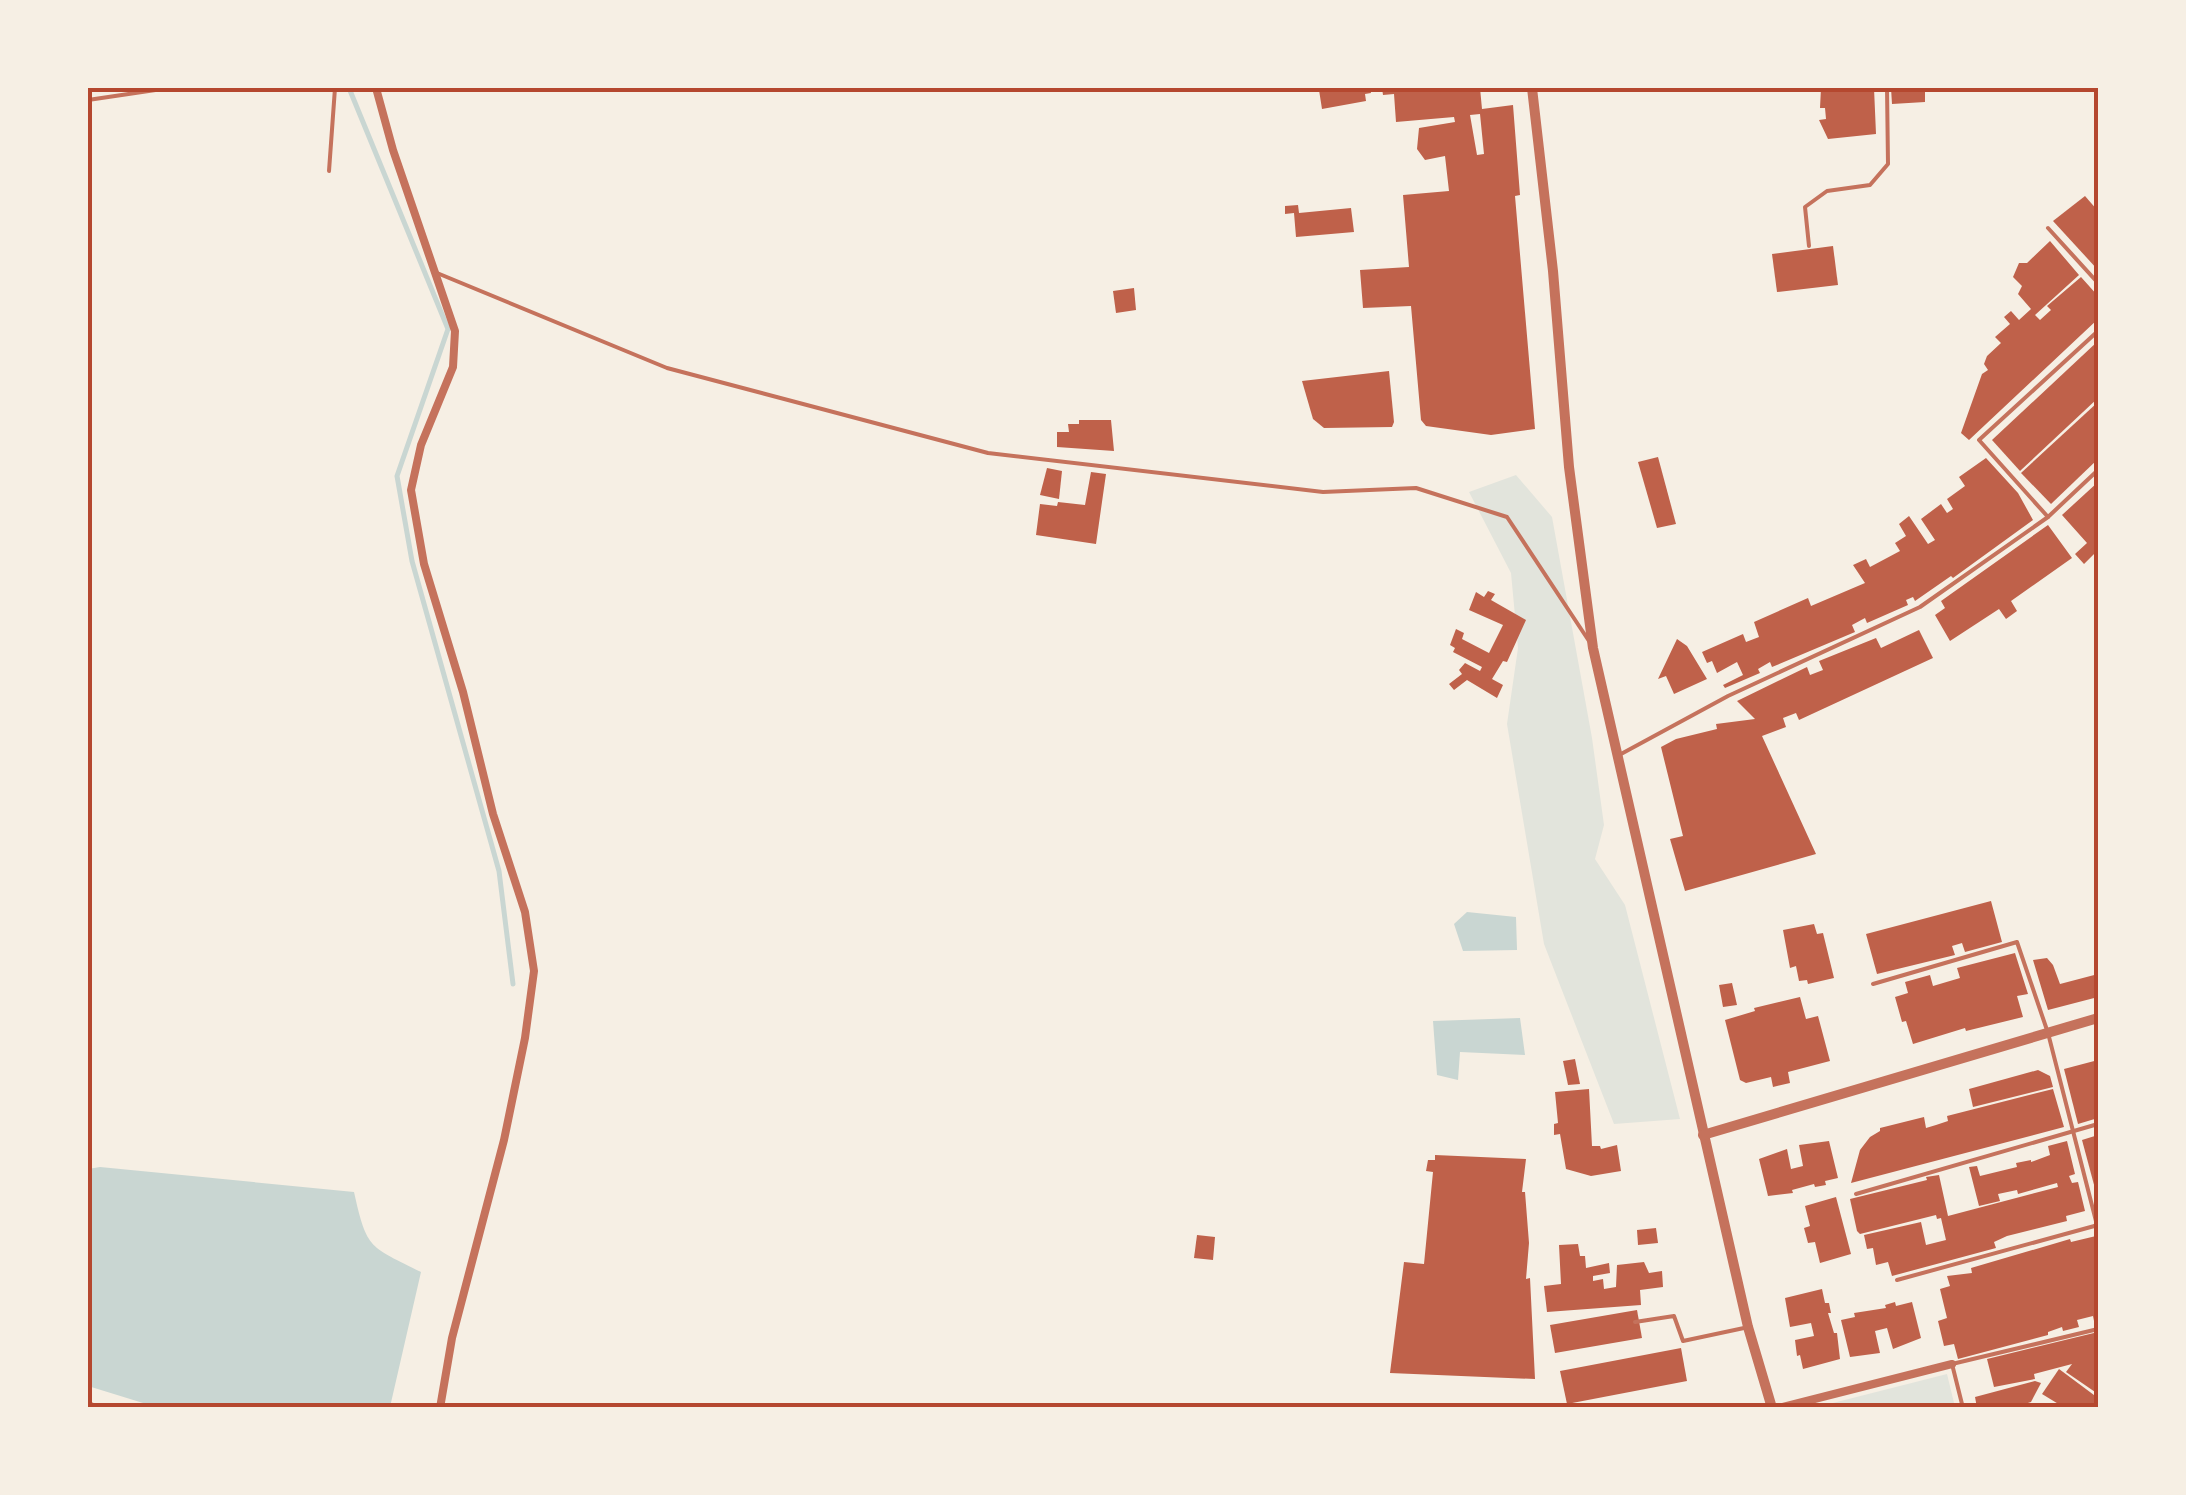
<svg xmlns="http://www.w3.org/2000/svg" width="2186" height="1495" viewBox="0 0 2186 1495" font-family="Manrope,sans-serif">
<rect width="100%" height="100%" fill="#f6efe4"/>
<g fill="#e2e4dc">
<path d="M1516,475l36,42 40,221 12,87 -9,34 30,46 55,214 -66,5 -70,-180 -37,-220 11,-76 -7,-75 -42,-81z"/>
<path d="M1947,1374l8,33h-135l1,-1z"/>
</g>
<g fill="#c9d6d2">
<path d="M1467,912l49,5 1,33 -54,1 -9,-27z"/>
<path d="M1520,1018l5,37 -65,-3 -2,28 -21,-5 -4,-54z"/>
<path d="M100,1167l254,25c13,59 16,54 67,80l-31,135h-234l-68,-21v-217z"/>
</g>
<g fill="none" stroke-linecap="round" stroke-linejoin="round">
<path stroke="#c9d6d2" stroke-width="5" d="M349,88l99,241 -51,147 15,85 87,310 14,113"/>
</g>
<g fill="#bf614a" fill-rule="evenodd">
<path d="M1333,88h37l1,5 -6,1 1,7 -44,8 -3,-19z"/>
<path d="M1382,88h98l2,21 31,-4 7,90 -5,1 20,233 -44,6 -65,-9 -5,-6 -10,-114 -48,2 -3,-38 49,-3 -6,-72 46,-4 -4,-35 -20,4 -8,-11 2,-21 36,-6 -1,-5 -58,5 -2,-28 -11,1zM1480,114l4,40 -7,1 -7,-40z"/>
<path d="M1821,88h53l2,46 -48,5 -9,-19 7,-1 -1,-11h-5z"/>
<path d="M1891,88h34v14l-33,2z"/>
<path d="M2085,196l13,15v59l-45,-49z"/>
<path d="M1298,205l1,8 52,-5 3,24 -58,5 -2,-24 -9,1v-8z"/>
<path d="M2050,241l29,34 -44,40 5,5 11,-10 -4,-4 34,-29 17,19v23l-129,121 -8,-7 21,-59 6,-4 -4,-6 3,-8 14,-13 -6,-6 15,-13 -6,-7 7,-6 8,9 12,-11 -13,-15 4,-8 -9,-9 6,-14h8z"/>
<path d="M1833,246l5,39 -61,7 -5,-38z"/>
<path d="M1134,288l2,22 -20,3 -3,-22z"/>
<path d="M2098,341v57l-78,73 -28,-31z"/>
<path d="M1389,371l5,51 -2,5 -68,1 -11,-9 -11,-38z"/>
<path d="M2098,402v57l-47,45 -30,-31z"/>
<path d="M1079,420h32l3,31 -57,-4v-15h12l-1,-8h11z"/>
<path d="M1658,457l18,67 -19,4 -19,-66z"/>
<path d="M1986,458l32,35 15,27 -80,58 -2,-2 -36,25 -2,-4 -7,3 2,5 -41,18 -2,-5 -13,7 3,7 -83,35 -2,-5 -12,7 2,4 -35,15 -2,-3 20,-10 -6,-13 -20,11 -5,-12 -5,2 -5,-11 41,-18 3,8 13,-5 -5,-15 54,-24 3,8 54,-23 -12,-18 13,-6 4,8 30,-16 -5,-8 11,-7 -7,-12 10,-8 19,28 7,-4 -14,-21 20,-15 6,9 6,-4 -6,-10 18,-13 -6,-9z"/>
<path d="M1047,468l15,3 -3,28 -19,-4z"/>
<path d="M1091,472l15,2 -10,70 -60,-9 4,-31 17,2 1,-4 27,3z"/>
<path d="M2098,482v68l-14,14 -9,-10 12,-11 -25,-28z"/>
<path d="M2048,525l24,33 -61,43 6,10 -11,8 -7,-10 -49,32 -15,-26 10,-7 -4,-7z"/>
<path d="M1488,591l7,3 -4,6 35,20 -19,42 -4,-1 -11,18 11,6 -6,13 -30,-18 -13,10 -5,-6 13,-10 -3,-4 6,-7 15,8 2,-4 -29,-15 2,-4 -5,-3 6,-16 8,4 -2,6 27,14 14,-28 -34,-15 7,-18 8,5z"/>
<path d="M1919,630l14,28 -134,62 -3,-7 -13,5 3,9 -24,9 54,118 -131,37 -15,-52 13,-3 -22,-89 15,-8 41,-10 -1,-5 39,-5 -18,-18 70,-34 3,8 13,-5 -4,-9 57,-23 5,10z"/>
<path d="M1677,639l10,7 20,33 -33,15 -8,-18 -8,3z"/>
<path d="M1991,901l11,41 -37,10 -3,-9 -10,3 3,9 -78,19 -11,-40z"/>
<path d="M1814,924l3,10 6,-1 11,45 -26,6 -1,-4 -8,1 -3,-15 -6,2 -7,-38z"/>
<path d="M2015,953l13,41 -11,2 6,21 -57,14 -1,-3 -52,16 -7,-23 -4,1 -7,-25 13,-4 -3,-11 25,-7 3,11 27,-8 -3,-10z"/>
<path d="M2047,958l6,7 7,19 38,-10v23l-50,13 -15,-50z"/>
<path d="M1732,983l5,22 -14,2 -4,-22z"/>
<path d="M1800,997l6,22 12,-3 12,45 -42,11 2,11 -17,4 -2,-10 -25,6 -6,-3 -15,-60 30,-9 -1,-3z"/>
<path d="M1575,1059l5,25 -12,1 -5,-24z"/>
<path d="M2098,1060v58l-20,6 -14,-55z"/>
<path d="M2038,1070l12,6 3,11 -80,20 -4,-18z"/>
<path d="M1589,1089l3,57h8l1,3 16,-4 4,26 -30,5 -25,-7 -6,-35 -6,1v-11l4,-1 -3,-31z"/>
<path d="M2053,1089l11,38 -213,56 9,-33 10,-13 10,-6v-3l44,-11 2,11 10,-3 12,-4 -1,-5z"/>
<path d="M2098,1135v61h-1l-15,-56z"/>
<path d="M1829,1141l9,37 -13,3 1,4 -11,2 -1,-3 -22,6 1,3 -25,3 -9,-37 28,-10 4,20 12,-3 -4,-21z"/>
<path d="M2067,1141l8,33 -6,2 3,7 6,-1 7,29 -19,5 1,5 -60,15 -13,6 2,6 -104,28 -4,-14 -12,3 -3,-17 -6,1 -3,-14 57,-13 5,23 20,-5 -5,-22 -4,1 -1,-4 -76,19 -3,-3 -7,-32 77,-19 -1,-3 13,-2 9,41 110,-29 -1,-4 -39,11 -1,-4 -19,4 2,7 -21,5 -10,-39 8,-1 3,10 37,-9 -1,-4 15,-3v2l19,-7 -2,-9z"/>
<path d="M1435,1155l91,4 -4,33h3l4,51 -3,36 4,-1 5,101 -145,-6 14,-111 20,2 9,-92 -7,-1 2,-11h7z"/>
<path d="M1836,1197l15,57 -31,9 -5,-21 -7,1 -4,-15 6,-2 -5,-20z"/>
<path d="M1656,1228l2,15 -20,2 -1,-15z"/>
<path d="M1197,1235l18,2 -2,23 -19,-2z"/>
<path d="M2096,1236l2,84 -4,1 -1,-5 -16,4 2,7 -16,4 -1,-4 -14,5v3l-90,24 -4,-15 -10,2 -6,-25 9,-3 -7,-29 10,-3 -3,-10 25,-3 -1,-5 99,-29 1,3z"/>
<path d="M1578,1244l2,12h5l1,12 23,-5 1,10 -17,3v5l10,-2 1,10 12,-2 1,-22 27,-3 5,11 13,-2 1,16 -23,3 1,15 -94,7 -3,-26 17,-2 -2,-39z"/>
<path d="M1822,1289l3,14h4l2,10h-3l6,20h3l3,26 -37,10 -3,-14 -3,1 -2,-16 19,-4 -3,-13 -21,4 -5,-29z"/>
<path d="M1895,1302l1,4 16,-4 9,36 -28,11 -6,-21 -12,3 5,22 -30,4 -9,-37 14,-3 -1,-4 32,-5 -1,-3z"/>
<path d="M1637,1310l5,28 -87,15 -5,-28z"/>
<path d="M2098,1332v62l-32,-22 6,-8 -38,10 1,5 -41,8 -7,-28z"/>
<path d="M1681,1348l6,33 -120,23 -7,-33z"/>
<path d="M2059,1369l39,29v10h-33l-23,-14z"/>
<path d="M2035,1381l6,2 -10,19 -19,6h-35l-2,-11z"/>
</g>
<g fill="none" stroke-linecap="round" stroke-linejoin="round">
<g stroke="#c5725c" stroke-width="4">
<path d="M88,100l81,-12"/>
<path d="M329,171l6,-83"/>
<path d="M2048,228l50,55"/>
<path d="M1809,246l-4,-39 22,-16 43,-6 18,-21 -1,-76"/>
<path d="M437,273l230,95 321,85 335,39 93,-4 91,29 82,124"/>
<path d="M2048,517l-69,-77 119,-109"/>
<path d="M1621,754l107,-58 192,-89 128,-90 50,-47"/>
<path d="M1873,984l144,-42 31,91 50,196"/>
<path d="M1856,1194l242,-70"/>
<path d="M1897,1280l201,-55"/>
<path d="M1635,1322l39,-6 9,25 61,-13"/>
<path d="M1963,1408l-11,-44 146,-35"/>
</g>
<g stroke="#c5725c" stroke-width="8">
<path d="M376,88l17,62 62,181 -2,36 -32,78 -10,45 13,74 39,128 30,122 32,98 9,59 -9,67 -21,102 -52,198 -12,70"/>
<path d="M88,1405l7,3"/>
<path d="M1779,1408l173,-44"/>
</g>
<g stroke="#c5725c" stroke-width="10">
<path d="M1532,88l21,183 16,196 24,181 155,679 24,81"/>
<path d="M1703,1135l395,-117"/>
</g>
</g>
<rect width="2186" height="1495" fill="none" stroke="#f6efe4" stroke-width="180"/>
<rect x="90" y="90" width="2006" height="1315" fill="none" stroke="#b5482f" stroke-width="4"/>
</svg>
